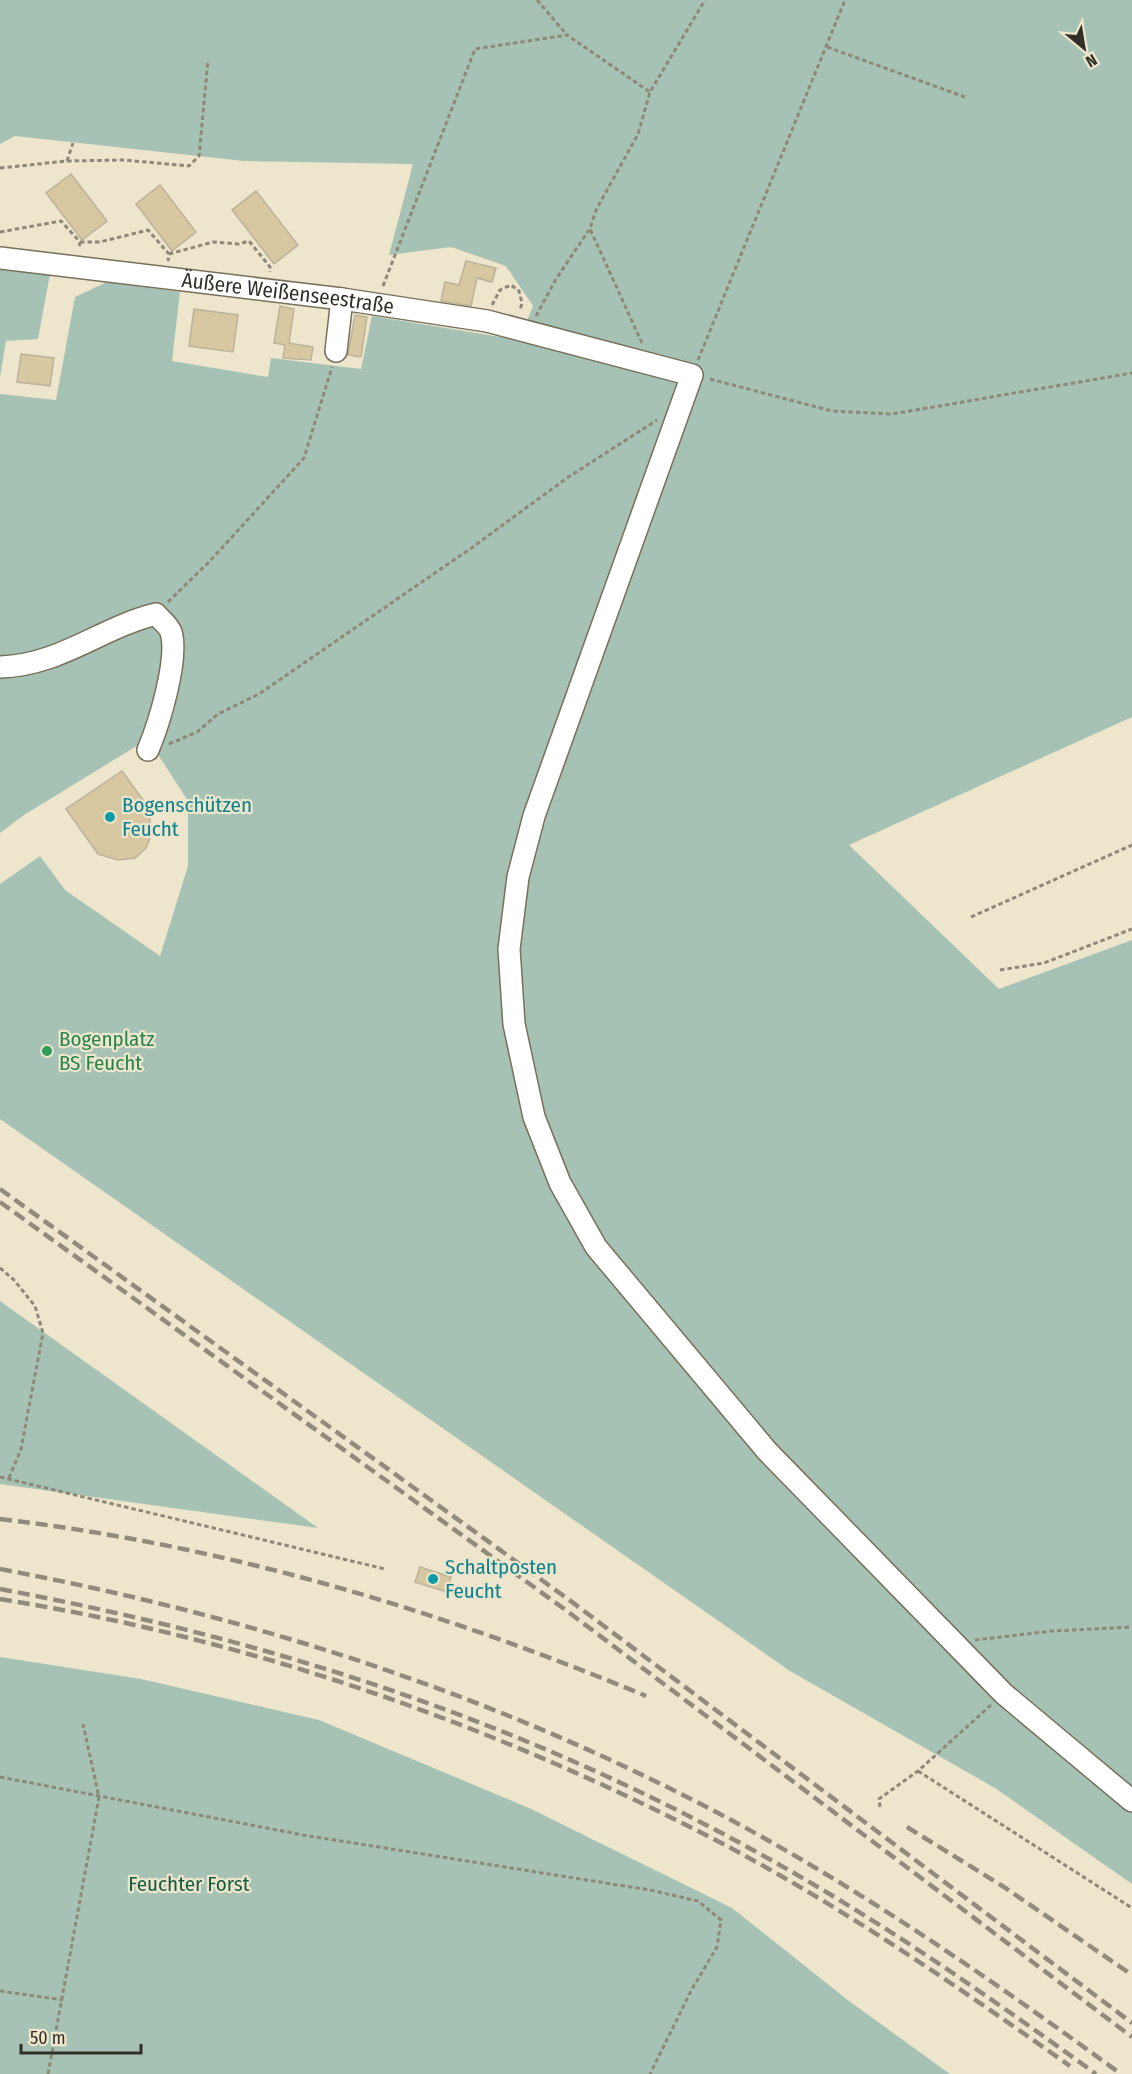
<svg xmlns="http://www.w3.org/2000/svg" width="1132" height="2074" viewBox="0 0 1132 2074" font-family="'Fira Sans Condensed',sans-serif">
<rect width="100%" height="100%" fill="#eee5cd"/>
<g fill="#a6c2b4">
<path d="M0,0h1132v717l-283,128 150,144 133,-49v944l-137,-96 -205,-117 -790,-552v-235l40,-28 25,34 95,66 28,-90v-65l-40,-62 -124,76 -24,18v-439l56,6 19,-103 32,-15 73,10 -8,69 96,16 3,-19 90,11 11,-53 147,24 14,-34 -27,-40 -55,-19 -62,8 24,-91 -169,-3 -229,-25 -15,8z"/>
<path d="M0,269l50,5 -12,65 -32,2 -6,36z"/>
<path d="M0,1301l318,227 -318,-44z"/>
<path d="M0,1657l141,22 178,41 210,88 203,100 117,93 101,73h-950z"/>
</g>
<g fill="#d7c8a1" stroke="#bbb29b" stroke-width="1.5">
<path d="M71,174l36,47 -25,19 -36,-47z"/>
<path d="M160,185l36,47 -24,19 -36,-47z"/>
<path d="M256,191l42,54 -24,19 -42,-54z"/>
<path d="M466,261l30,7 -4,14 -15,-4 -6,28 -30,-5 4,-19 14,3z"/>
<path d="M280,306l14,3 -5,34 24,4 -2,13 -28,-2 2,-13 -11,-2z"/>
<path d="M194,309l44,6 -5,37 -44,-6z"/>
<path d="M355,315l12,2 -6,40 -13,-2z"/>
<path d="M21,354l33,4 -4,28 -33,-4z"/>
<path d="M122,771l31,43 -3,2v22l-4,10 -11,10 -17,2 -20,-6 -32,-45z"/>
<path d="M420,1567l31,10 -4,15 -32,-10z"/>
</g>
<g fill="none" stroke-linecap="round" stroke-linejoin="round">
<g stroke="#78705a" stroke-width="24">
<g id="minor">
<path id="s1" d="M0,258l342,41 145,22 205,54 -158,441 -16,61 -9,72 5,75 20,93 26,66 36,64 171,204 237,243 128,107"/>
<path d="M336,351l6,-52"/>
<path d="M0,667c61,-2 100,-39 156,-53 4,5 13,12 15,18 8,27 -12,92 -23,118"/>
</g>
</g>
<g stroke="#8e8878" stroke-width="3" stroke-dasharray="4.5 3" stroke-linecap="butt">
<path d="M537,0l30,35"/>
<path d="M827,47l138,50"/>
<path d="M67,161l6,-18"/>
<path d="M0,168l67,-7 57,-1 65,6 10,-10 9,-96"/>
<path d="M0,232l61,-11 19,21 -1,7"/>
<path d="M80,242h20l48,-12 21,24 -1,7"/>
<path d="M169,254l44,-12 26,2 10,-3 21,26v5"/>
<path d="M383,286l92,-237 92,-14 83,57"/>
<path d="M492,305l8,-15 11,-5 8,6 3,12 -2,7"/>
<path d="M536,316l20,-37 33,-49"/>
<path d="M642,343l-52,-114 6,-19 42,-76 12,-42 55,-92"/>
<path d="M698,360l147,-360"/>
<path d="M710,379l122,32 60,3 240,-41"/>
<path d="M168,602l42,-41 94,-103 28,-91"/>
<path d="M169,744l28,-12 21,-18 41,-20 211,-145 97,-71 90,-58"/>
<path d="M971,917l161,-72"/>
<path d="M1000,970l44,-7 88,-34"/>
<path d="M0,1268l14,12 21,26 8,27 -22,116 -12,29"/>
<path d="M0,1477l385,92"/>
<path d="M975,1640l77,-9 80,-4"/>
<path d="M918,1771l214,137"/>
<path d="M0,1777l303,58 347,55 48,11 23,19 -4,27 -25,42 -42,85"/>
<path d="M880,1807l-1,-8 39,-28 73,-66"/>
<path d="M0,1991l63,9"/>
<path d="M48,2074l51,-277 -16,-73"/>
</g>
<use href="#minor" stroke="#fff" stroke-width="21"/>
<g stroke="#918b7b" stroke-width="4.5" stroke-dasharray="12 6" stroke-linecap="butt">
<path d="M0,1189l568,410 564,424"/>
<path d="M0,1202l563,406 569,429"/>
<path d="M0,1519c224,26 439,91 646,177"/>
<path d="M0,1569c251,47 492,125 718,244 142,75 274,167 403,261"/>
<path d="M0,1589c276,52 525,133 771,271 113,63 220,138 325,214"/>
<path d="M0,1599c244,39 480,121 700,233 130,66 251,150 370,234"/>
<path d="M907,1827l97,60 128,88"/>
</g>
</g>
<g fill="#0f9aa8" stroke="#eee5cd" stroke-width="2">
<circle cx="110" cy="817" r="6"/>
<circle cx="433" cy="1579" r="6"/>
</g>
<circle fill="#2e9e5b" stroke="#eee5cd" stroke-width="2" cx="47" cy="1051" r="6"/>
<g text-anchor="middle" stroke-width="4.5" stroke-linejoin="round" paint-order="stroke">
<g font-size="21" fill="#322f26" stroke="#eee5cd">
<text dy="7" stroke="none"><textPath href="#s1" startOffset="290">Äußere Weißenseestraße</textPath></text>
</g>
<g font-size="21" fill="#0d838f" stroke="#eee5cd" text-anchor="start">
<text x="122" y="812">Bogenschützen<tspan x="122" dy="24">Feucht</tspan></text>
<text x="445" y="1574">Schaltposten<tspan x="445" dy="24">Feucht</tspan></text>
</g>
<g font-size="21" fill="#27864d" stroke="#eee5cd" text-anchor="start">
<text x="59" y="1046">Bogenplatz<tspan x="59" dy="24">BS Feucht</tspan></text>
</g>
<g font-size="21" fill="#145e42" stroke="#eee5cd">
<text x="189" y="1891">Feuchter Forst</text>
</g>
</g>
<g transform="translate(1084 48) rotate(150)" stroke="#eee5cd" stroke-width="4.5" paint-order="stroke">
<path d="M0-4.5L10 22L0 15L-10 22Z" fill="#322f26"/>
<text y="-9" font-size="16" font-weight="bold" text-anchor="middle" fill="#322f26">N</text>
</g>
<path d="M21 2044v9h120v-9" fill="none" stroke="#322f26" stroke-width="3"/>
<text x="30" y="2044" font-size="18" fill="#322f26" stroke="#eee5cd" stroke-width="4.5" paint-order="stroke">50 m</text>
</svg>
